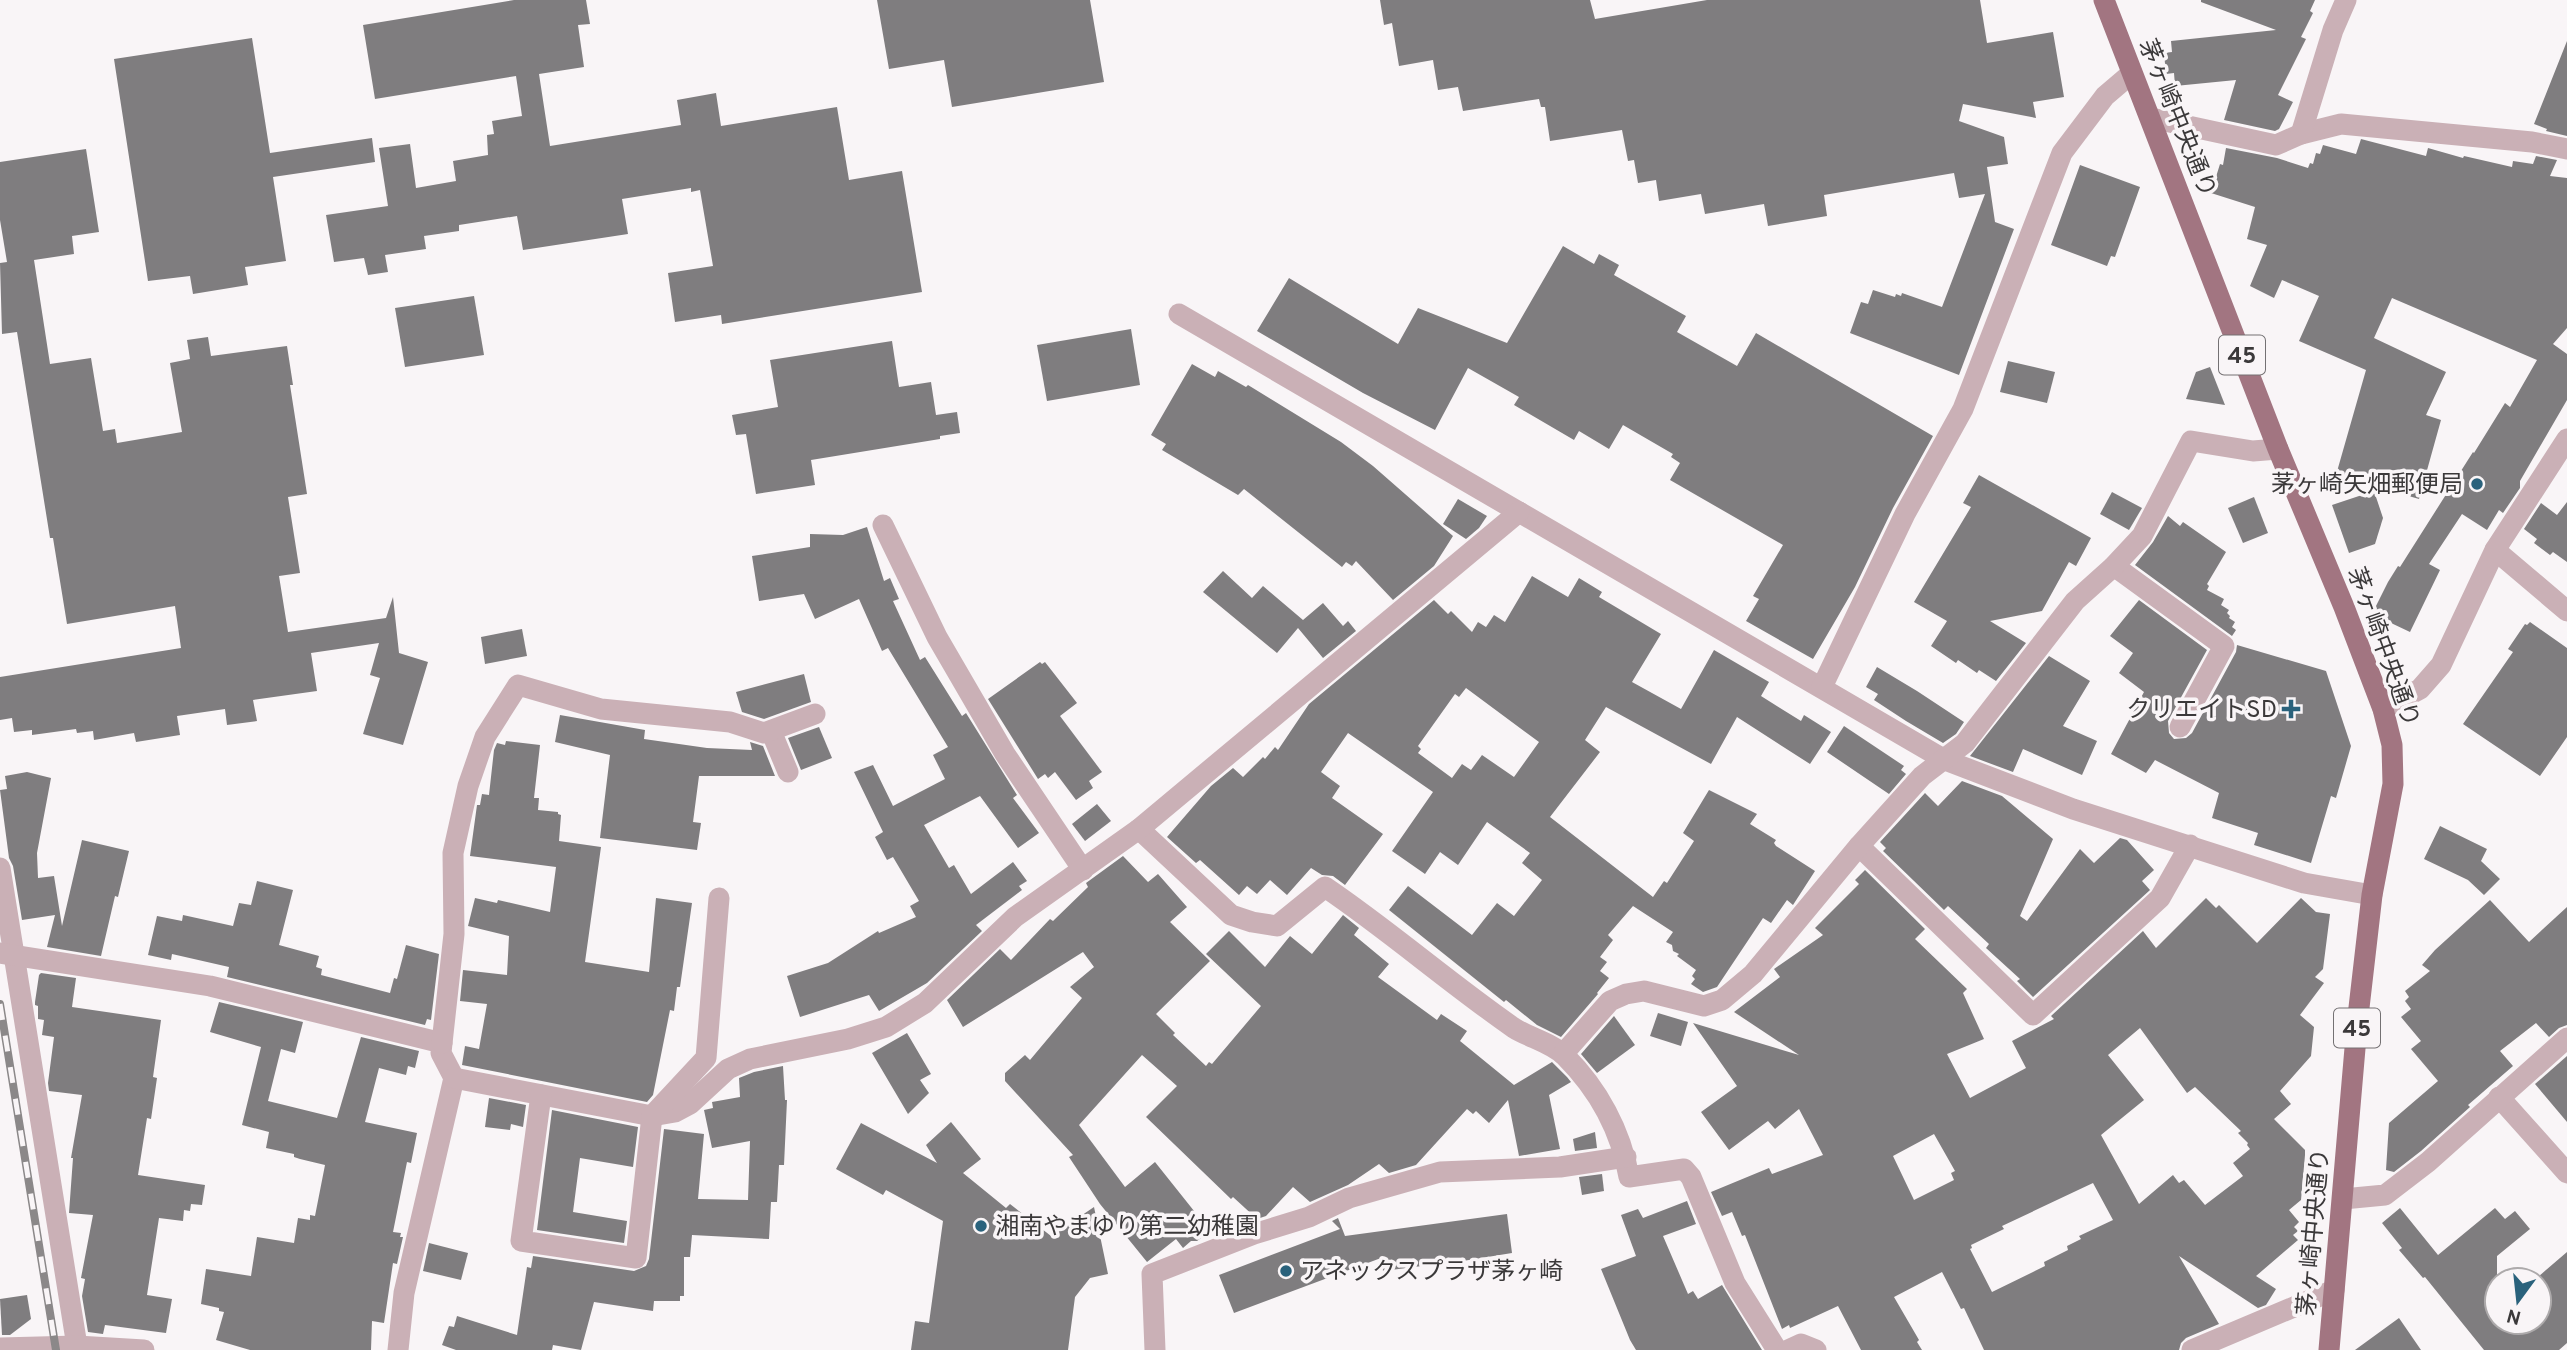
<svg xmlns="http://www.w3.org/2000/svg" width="2567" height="1350" viewBox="0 0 2567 1350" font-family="Overpass,'Noto Sans JP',sans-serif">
<rect width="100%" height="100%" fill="#f9f5f7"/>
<g fill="#7f7d7f" fill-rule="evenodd">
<path d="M514,0h72l4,24 -12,1 6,42 -45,7 11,72 131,-21 -4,-25 39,-7 5,33 116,-19 12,73 53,-9 20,121 -200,32 -1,-9 -46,7 -7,-49 45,-7 -13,-76 -9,2v-4l-69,11 6,35 -105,16 -6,-34 -58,9v6l-35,5 2,13 -41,6 3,17 -20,3 -4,-17 -30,4 -8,-47 62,-9 -9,-58 31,-4 6,44 40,-7 -3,-20 35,-6 -1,-20 7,-1 -2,-13 30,-5 -6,-40 -141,23 -12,-74z"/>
<path d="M877,0h213l14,82 -152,25 -8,-47 -55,9z"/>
<path d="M1380,0h210l5,19 112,-19h273l7,43 66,-11 11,65 -31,5 3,16 -73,-14 -4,17 45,16 4,27 -21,3 8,55 19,7 -55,146 -109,-42 11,-31 7,2 5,-14 22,7 1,-3 5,2 1,-3 40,14 43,-113 -26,4 -5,-25 -130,22 3,21 -59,10 -4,-22 -59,10 -4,-20 -42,7 -3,-21 -18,3 -4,-23 -6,1 -6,-31 -72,11 -5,-34h-4l-2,-8 -76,12 -5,-24 -20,3 -5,-30 -34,6 -7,-43 -8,2z"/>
<path d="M2201,0h114l-5,11 3,2 -12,24 5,2 -28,56 15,7 -14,27 -4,2 -51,-11 12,-40 -61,6 -1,-13 -8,1 -2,-21 8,-1 -1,-11 105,-11 -75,-28z"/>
<path d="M252,38l18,115 102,-15 3,24 -102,15 13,84 -41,6 3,18 -55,9 -3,-18 -42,5 -34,-222z"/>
<path d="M2567,41v95l-21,-5 1,-2 -13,-5z"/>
<path d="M2361,139l65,17 2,-8 35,10 1,-2 48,11 1,-6 20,3 3,-8 21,4 -7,16 17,2v150l-14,16 14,10v46l-47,81v7l-17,25 -4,-3 -12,20 -25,-16 -33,50 11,6 -30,62 -38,-18 16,-32 10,-16 2,1 73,-115 1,1 31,-50 5,4 27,-47 -145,-62 -18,40 72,34 -20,43 15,5 -22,79 -83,-24 30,-105 -67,-29 20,-45 -37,-16 -8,18 -24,-12 17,-41 -20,-6 8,-32 -44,-14 9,-29 3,1 3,-17 51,10 31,10 2,-5 3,1 3,-11 4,1 3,-9 33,9z"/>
<path d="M86,149l13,83 -27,4 2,18 -40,6 16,104 41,-6 12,73 12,-2 2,14 65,-11 -12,-69 20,-4 -3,-19 21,-3 3,19 76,-10 6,39h-3l17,109 -19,3 12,76 -21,3 9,56 98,-14 7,-21 6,56 29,9 -25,83 -40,-11 17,-56 -10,-3 9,-32 -68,10 6,38 -64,9 4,21 -30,4 -2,-16 -48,7 3,19 -44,7 -2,-9 -40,7 -1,-9 -16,2 -1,-4 -44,6v-5l-18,2 -2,-14 -12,2v-43l181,-29 -6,-42 -108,18 -14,-86h-3l-33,-206 -15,2 -2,-71 7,-1 -7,-42v-58z"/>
<path d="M2080,165l60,22 -25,70 -4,-1 -4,10 -56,-21z"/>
<path d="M1563,246l31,18 5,-10 20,11 -5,10 72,41 -9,16 60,34 19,-33 177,103 -40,72 -38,79 -42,72 -67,-38 13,-22 -6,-3 30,-51 -113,-65 10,-17 -9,-6 2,-3 -50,-29 -14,24 -30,-18 -5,9 -60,-35 5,-8 -51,-29 -33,62 -72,-37 -106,-62 32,-53 109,66 20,-36 89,35z"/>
<path d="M474,296l10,59 -79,12 -10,-59z"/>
<path d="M1131,329l9,56 -93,16 -10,-56z"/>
<path d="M892,341l7,46 32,-5 5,33 21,-3 3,21 -20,3v3l-129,21 4,25 -59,9 -10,-60 -10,1 -4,-20 46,-8 -8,-47z"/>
<path d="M2008,361l47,11 -8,31 -47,-11z"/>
<path d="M1192,364l23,13 3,-6 28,16 2,-2 93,57 32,24 80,70 -19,30 -41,34 -37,-39 -4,5 -6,-4 -4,5 -98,-78 -6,6 -76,-45 4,-6 -15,-9z"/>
<path d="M2210,367l15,38 -39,-6 10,-27z"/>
<path d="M1979,475l112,63 -15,28 -7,-4 -27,49 -52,10 36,22 -30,38 -17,-11 -2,3 -19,-13 -2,3 -25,-17 16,-25 -33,-19 57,-95 -8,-4z"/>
<path d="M2374,491l9,27 -8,26 -26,9 -17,-48z"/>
<path d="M2112,492l30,16 -13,22 -29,-16z"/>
<path d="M2254,497l14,36 -25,10 -15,-35z"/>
<path d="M1458,499l29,17 -8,12 -13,11 -23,-15z"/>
<path d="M2567,502v60l-14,-10 -3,3 -16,-12 3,-4 -13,-10 17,-26 16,12z"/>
<path d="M2168,516l12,10 3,-4 43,30 -19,32 2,2 -2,4 17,9 -3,6 8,5 -2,3 3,3 -1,2 6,4 -3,5 4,3 -4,6 -97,-71 18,-23z"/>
<path d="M867,527l17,54 6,-3 9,21 -6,2 27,59 5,-3 37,59 4,-3 51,82 -4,3 26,35 -21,15 -38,-52 -56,29 25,43 5,-3 17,29 42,-32 14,19 -8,5 3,4 -46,35 6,6 -55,52 -48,28 -10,-16 -69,22 -13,-41 41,-13 50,-32 1,2 37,-16 -6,-11 9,-5 -26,-44 -6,3 -12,-23 8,-5 -29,-60 19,-7 20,41 52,-27 -12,-24 15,-8 -60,-99 -6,3 -23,-52 -44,20 -11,-25 -45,7 -7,-45 58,-9v-13l33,1z"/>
<path d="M1223,571l29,27 11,-12 40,34 20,-17 20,23 5,-5 8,10 -33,27 -25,-30 -21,25 -74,-61z"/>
<path d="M1532,576l36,21 11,-19 23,14 -3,5 62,37 -29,48 49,27 33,-59 55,32 -8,14 40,25 3,-6 27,17 -21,32 -73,-47 -26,47 -105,-57 -21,33 15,12 -50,65 103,80 11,-16 3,2 27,-42 -11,-8 26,-43 48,24 -7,10 26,16 -2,3 2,3 39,25 -22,34 -6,-5 -16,23 -8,-5 -46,69 -14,5 -12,-8 4,-5 -3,-3 4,-6 -19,-14 2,-2 -6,-3 -1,-6 -6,-3 7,-10 -40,-26 -25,29 5,5 -13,17 7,5 -7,9 9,7 -12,15 1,1 -37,43 -24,-12 -31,-25 -2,2 -115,-92 19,-24 64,49 25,-32 17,13 28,-36 -20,-17 8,-10 -43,-31 -29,43 -18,-13 -15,22 -33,-23 41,-59 -85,-59 -27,39 19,14 -8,12 51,36 -38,51 -12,-9 -11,-1 -11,-7 -24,27 -17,-15 -13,14 -10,-8 -8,9 -39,-35 -4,3 -29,-26 44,-51 22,-18 10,9 20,-20 2,2 10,-12 3,3 31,-46 125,-104 14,14 3,-3 21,21 6,-10 8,5 8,-12 11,7zM1466,688l73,54 -25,35 -32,-22 -11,15 -9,-6 -10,14 -34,-25 3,-4 -3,-3 37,-52 4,3z"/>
<path d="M2139,600l68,50 -39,71 1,12 5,6 12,-1 6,-5 44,-81 1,-7 89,26 25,75 -15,52 -5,-2 -20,67 -57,-18 4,-12 -46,-15 7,-25 -64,-33 -9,13 -35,-19 33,-62 -25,-19 14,-20 -23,-17z"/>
<path d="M2530,622l37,26v89l-27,39 -77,-52 50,-72 -5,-3 17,-25 2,1z"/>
<path d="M522,629l5,27 -42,8 -4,-27z"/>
<path d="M2049,656l41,25 -27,45 34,15 -15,34 -59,-26 -10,23 -43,-16z"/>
<path d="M1040,662l2,2 3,-2 32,41 -17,13 42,56 -13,9 4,7 -17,12 -21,-28 -7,6 -3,-4 -7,5 -50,-80z"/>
<path d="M1877,667l40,24 47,31 -8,12 -13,9 -37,-22 -32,-21 4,-6 -12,-7z"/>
<path d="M804,674l7,28 -47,17 -22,-7 -6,-20z"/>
<path d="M560,715l85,15 -1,9 63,9 45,2 -2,-8 13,4 12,30h-76l-6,46 8,1 -4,27 -97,-12 10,-83 -55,-13z"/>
<path d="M1844,726l60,40 -3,4 5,4 -17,20 -62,-42z"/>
<path d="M819,727l13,31 -31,12 -13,-32z"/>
<path d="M506,741l34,4 -6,53h5l-1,12 20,2v2l3,1 -2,26 42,6 -16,115 64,10 7,-74 36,5 -12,84h-3l-3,24 -4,-1 -17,85 -6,7 -185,-37 3,-19 14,3 8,-45 -27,-3 3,-31 44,5 2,-39 -41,-10 7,-28 22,5 1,-3 52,12 6,-45 -86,-11 7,-51h3l2,-11 7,1 5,-45 3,-7 8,2z"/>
<path d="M27,772l24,6 -14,75 1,25 16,-2 8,50 20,-86 47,11 -11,46 -3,-1 -14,60 -54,-9 8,-32 -33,5 -9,-54 -4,-8 -9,-68 7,-1 -2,-13z"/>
<path d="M1962,781l40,15 51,43 -33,77 7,5 53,-72 14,14 26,-25 7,2 27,30 -12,11 8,9 -117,107 -16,-16 3,-2 -34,-31 3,-4 -41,-38 -4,4 -61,-59 3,-3 -6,-6 45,-49 13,13z"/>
<path d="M1097,804l14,17 -26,20 -13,-17z"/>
<path d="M2440,826l47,23 -6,12 19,18 -16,16 -16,-15 -44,-21z"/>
<path d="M1123,856l25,26 10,-8 29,33 -17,15 40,39 -54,53 19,19 -2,2 33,31 3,-4 3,2 49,-58 -55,-52 23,-23 36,36 25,-31 22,18 31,-39 16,13 -5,7 35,29 -11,13 59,43 4,-6 26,17 -7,10 54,44 38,-23 15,15 4,5 -22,13 11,54 -41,7 -11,-56 -19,23 -13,-12 -3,3 -6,-5 -51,56 -27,8 -10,-9 -31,21 -38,17 -17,-15 -27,29 -9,3 -24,-22 -2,2 -85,-82 31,-31 -35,-31 -63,70 46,62 30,-25 55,69 -13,10h-6l-8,7 -7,-9 -29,23 -47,-58 -31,-47 4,-2 -68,-74v-8l20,-18 5,5 52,-62 -12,-11 24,-20 -11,-15 -120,75 -16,-27 53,-51 11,11 39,-41 3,2 35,-34 -2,-4z"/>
<path d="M1865,870l60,59 -10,10 52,50 -4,4 21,46 -37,15 23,44 56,-30 -14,-27 42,-22 -3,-3 92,-85 13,17 50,-50 10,10 3,-3 38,38 44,-45 15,14 14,2 -7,55 -8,8 9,6 -24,32 14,12 -3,29 -31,35 11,13 -17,15 31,31v5l-4,45 -12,10 10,12 -5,5 4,4 -5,4 5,5 -42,36 20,13 -10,16 -8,3 -79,-52 40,68 -33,14 -5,5 -2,7h-195l-20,-42 -3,1 -19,-37 -48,25 25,43 -2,2 5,8h-61l-23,-44 -48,22 -1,-3 -7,4 -37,-94 -3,1 -10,-24 -10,4 -11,-24 58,-24 3,6 51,-19 -24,-46 -24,20 -7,-8 -39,29 -28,-38 36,-26 -44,-63 106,32 -65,-43 46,-35 -6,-8 49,-34 -8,-7 44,-44 -4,-4zM2140,1028l47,65 8,-6 46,44 -3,2 10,10 -1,2 3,4 -17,14 10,13 -38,29 -21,-25 -5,3 -6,-8 -34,29 -38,-69 43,-35 -36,-45zM1934,1134l21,37 -4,2 3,7 -40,20 -21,-44zM2093,1183l20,37 -34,16 2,3 -14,7 1,4 -24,12 1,4 -53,26 -22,-43 2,-1 -1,-3 33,-16 -2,-3z"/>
<path d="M257,881l36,9 -14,55 40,11 -3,11 6,2 -1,6 69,18 4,-15 3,1 9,-34 33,9 -8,66 -4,-1 -2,6 -198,-48 2,-10 -57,-13 -1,6 -23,-5 9,-39 25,5 1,-6 50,11 6,-23 12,2z"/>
<path d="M2490,900l39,42 38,-35v118l-8,3 -10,9 -13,-14 -36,28 13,15 -45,39 2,2 -49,44 -27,21 -8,-2 3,-47 49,-42 -27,-32 10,-8 -20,-24 10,-8 -6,-8 4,-4 -4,-6 25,-20 -8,-6 13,-15z"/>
<path d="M41,973l35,5 -4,29 89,13 -8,57 4,1 -6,41 -4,-1 -9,57 67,10 -3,20 -11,-1 -1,7 -6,-1 -1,11 -24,-3 -12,77 25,4 -6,34 -61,-8 -2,9 -15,-2 -6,-36 3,-17 -4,-1 12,-63 -24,-2 4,-55h-2l11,-63 -33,-4 -1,-8 6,-46 -12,-2 2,-15 -6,-1v-13l-3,-1v-3l4,-27z"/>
<path d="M219,1002l84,20 -8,31 -14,-4 -13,52 69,17 24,-81 58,14 -4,17 -7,-2 -2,9 -27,-7 -14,54 52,11 -6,30 -4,-1 -14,70 8,1 -1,4h3l-6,27 -4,-1 -9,60 -12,-2 -1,29h-121l-34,-10 8,-28 -5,-1v-3l-18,-4 5,-35 45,7 6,-39 37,6 4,-25 12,2v-5l5,1 10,-51 -25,-6 -6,-2v-3l-28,-6 3,-16 -27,-7 19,-78 -51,-15z"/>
<path d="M1658,1013l30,9 -7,24 -31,-10z"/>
<path d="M1614,1016l21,29 -38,28 -16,-19z"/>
<path d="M907,1033l24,41 -11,6 9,13 -21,21 -36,-61z"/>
<path d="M2567,1056v66l-32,-38z"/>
<path d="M783,1066l2,34h2l-3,65h-5l-2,37h-6l-2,37 -77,-4 -2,22h-6v39h-4v5h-26l-1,10 -59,-9 -13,48 -28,-5 -1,5h-96l-14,-5 7,-19 5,1 3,-11 60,19 10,-68 4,1 2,-12 101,15 12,-5 3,-7 15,-130 40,5 -6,65 50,1 2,-59 -38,7 -8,-38 9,-2 -1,-6 28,-5 -1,-19 15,-6z"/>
<path d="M489,1098l37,7 -3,22 -12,-3 -1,6 -25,-3z"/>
<path d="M552,1110l86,17 -5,40 -53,-9 -7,54 54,9 -3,22 -87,-13z"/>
<path d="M951,1122l30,37 -18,14 43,35 4,-4 41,32 43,-29 14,67 -18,4 -15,19 -7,53h-157l4,-29 14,2 14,-102 -57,-31 -3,5 -47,-26 25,-46 76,40 -11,-18z"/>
<path d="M1595,1132l2,16 -22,3 -2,-12z"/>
<path d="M1602,1174l2,17 -22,4 -3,-18z"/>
<path d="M1687,1201l9,23 -33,12 25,58 5,-3 5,8 24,-14 40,65h-126l-6,-10 -29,-71 35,-13 -15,-41 17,-6 5,9z"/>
<path d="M2400,1208l38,47 57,-47 10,11 10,-8 15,18 -33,27v66h42v-46l28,-24v91l-8,7h-75l-59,-73 -2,1 -24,-28 3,-2 -20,-25z"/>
<path d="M1507,1214l5,39 -74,12v-1l-55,7 -2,-13 -147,55 -15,-38 121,-46 -8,-8 6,-3 7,18z"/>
<path d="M429,1243l39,10 -7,27 -38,-9z"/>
<path d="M27,1295l4,24 -21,16h-8l-2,-36z"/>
<path d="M2399,1318l22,32h-66z"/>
</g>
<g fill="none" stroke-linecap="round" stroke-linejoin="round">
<g stroke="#cab0b6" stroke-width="21">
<path d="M2151,118l125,27 25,-11 40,-10 191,18 35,7"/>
<path d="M2301,134l32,-104 13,-30"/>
<path d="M1179,314l766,446 128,49 231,74 68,12"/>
<path d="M883,525l54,112 68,117 78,116"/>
<path d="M2495,550l72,61"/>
<path d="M2114,566l110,80 -44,81"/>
<path d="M1822,687l83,-173 58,-105 99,-256 43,-57 27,-23"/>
<path d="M2383,709l37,-20 21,-24 54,-115 72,-111"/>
<path d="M771,731l17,41"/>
<path d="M1139,829l92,86 21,7 25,4 48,-39c65,44 124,96 189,141 16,10 38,15 51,28 33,33 56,75 64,121l55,-8 7,8 44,106 42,67"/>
<path d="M1859,846l174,169 127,-117 30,-53"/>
<path d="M0,868l77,478"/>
<path d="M0,953l210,33 232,57 -1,10 13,25 -50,215 -6,57"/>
<path d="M442,1043l12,-109 -1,-81 15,-67 17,-49 33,-52 83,24 129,13 34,11 51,-19"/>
<path d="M1563,1054l47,-53 16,-7 18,-3 60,15 18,-6 31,-26 106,-128 63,-70 43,-33 110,-142 39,-35 28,-30 49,-95 62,10 25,-2"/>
<path d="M454,1078l198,38 23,-4 15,-8 38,-35 22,-10 98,-20 38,-12 39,-24 90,-86 124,-88 380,-317"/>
<path d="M541,1095l-20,146 115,17 16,-142 54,-58 13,-160"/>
<path d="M2499,1097l68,76"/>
<path d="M2343,1199l42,-4 43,-33 139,-124"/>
<path d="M0,1348l77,-2 67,4"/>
<path d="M1155,1350l-3,-76 102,-40 55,-17 40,-19 91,-26 120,-5 66,-10"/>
<path d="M1788,1350l13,-6 15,6"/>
<path d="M2192,1350l142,-60"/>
</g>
<path stroke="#a27581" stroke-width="21" d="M2104,0l174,449 66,158 39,102 9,36 1,39 -21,111 -15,130 -28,325"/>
<g stroke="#8b8889" stroke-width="8">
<path id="rail" d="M0,1004l56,346"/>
</g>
<use href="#rail" stroke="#f9f5f7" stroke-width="5" stroke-dasharray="16" stroke-linecap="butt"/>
</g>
<g fill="#2a627c" stroke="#f9f5f7" stroke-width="2.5">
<circle cx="2477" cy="484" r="7"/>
<path d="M2287.5 698.5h7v7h7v7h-7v7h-7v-7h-7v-7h7z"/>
<circle cx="981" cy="1226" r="7"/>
<circle cx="1286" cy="1271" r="7"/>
</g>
<g text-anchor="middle" stroke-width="7" stroke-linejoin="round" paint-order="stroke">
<g fill="#f9f5f7" stroke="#747173" stroke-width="2">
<rect x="2219" y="335.5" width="46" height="39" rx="5"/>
<rect x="2334" y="1008.5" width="46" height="39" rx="5"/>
</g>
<g font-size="23" font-weight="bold" fill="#3b393a">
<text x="2242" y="363">45</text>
<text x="2357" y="1036">45</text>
</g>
<g font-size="24" fill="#3b393a" stroke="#f9f5f7">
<text transform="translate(2178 118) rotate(68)" y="8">茅ヶ崎中央通り</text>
<text transform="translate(2384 647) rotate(70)" y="8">茅ヶ崎中央通り</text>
<text transform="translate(2313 1232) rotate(-85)" y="8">茅ヶ崎中央通り</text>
</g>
<g font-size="24" fill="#3b393a" stroke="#f9f5f7" text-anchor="end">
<text x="2463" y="492">茅ヶ崎矢畑郵便局</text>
<text x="2277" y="717">クリエイトSD</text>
<text x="995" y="1234" text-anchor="start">湘南やまゆり第二幼稚園</text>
<text x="1300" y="1279" text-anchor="start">アネックスプラザ茅ヶ崎</text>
</g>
</g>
<g transform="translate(2518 1301) rotate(195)"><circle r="33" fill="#f9f5f7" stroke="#adaaab" stroke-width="2"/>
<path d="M0-5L12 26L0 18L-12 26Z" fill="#2a627c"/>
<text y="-10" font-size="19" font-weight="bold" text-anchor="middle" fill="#3b393a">N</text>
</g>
</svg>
